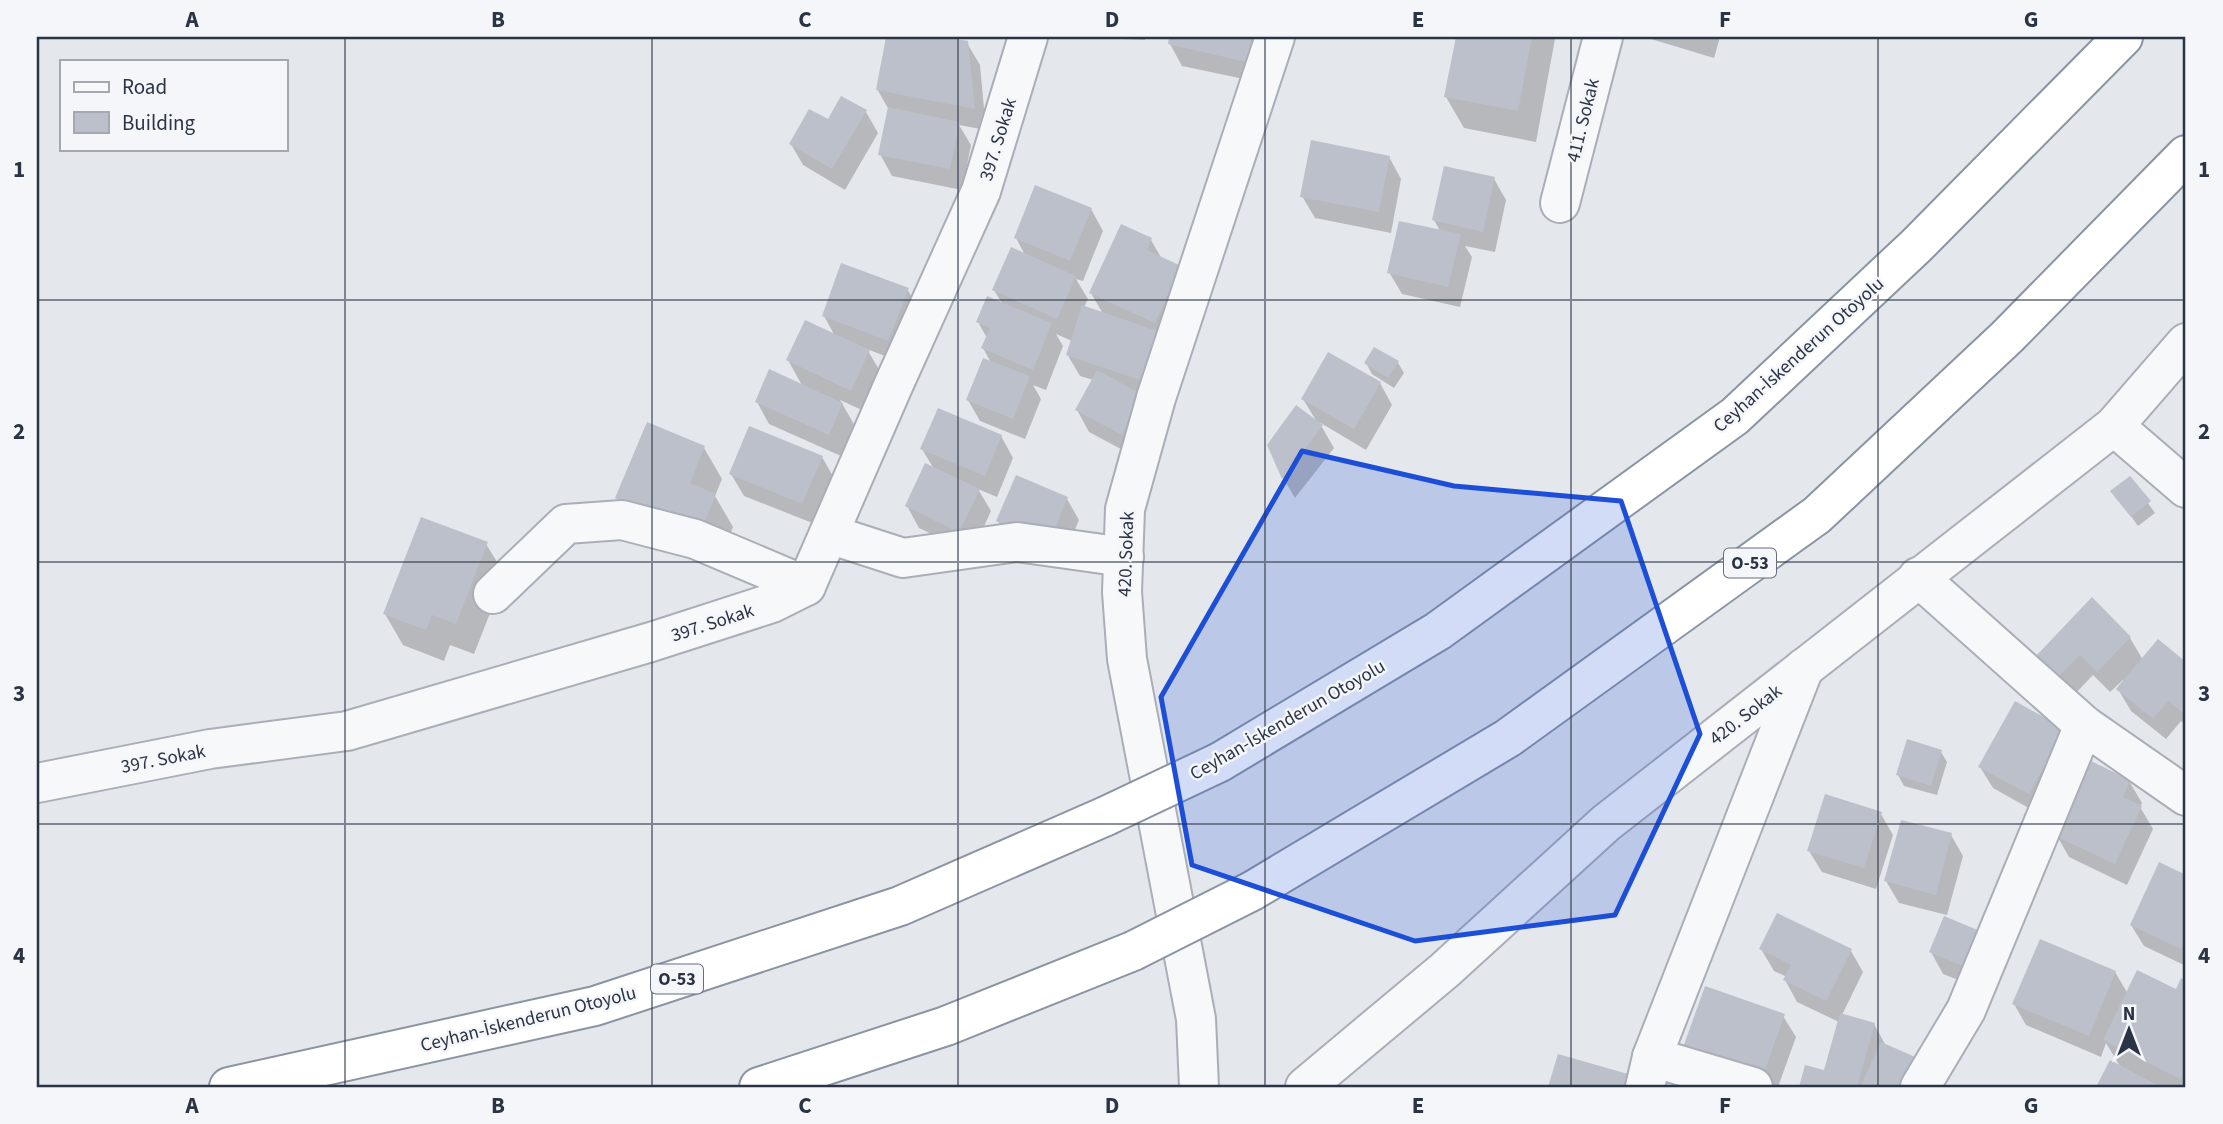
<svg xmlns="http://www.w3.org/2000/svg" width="2223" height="1124" viewBox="0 0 2223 1124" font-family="'Source Sans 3',sans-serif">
<rect width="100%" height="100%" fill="#e4e7ec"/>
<g fill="#0003">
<path d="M888,37h47l32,6 13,22 6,65 -27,-5 12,20 -9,45 -70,-14 -12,-22 9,-44 -12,-21z"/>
<path d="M1078,37h67v3z"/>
<path d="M1171,37h95l-8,45 -76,-16 -12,-22z"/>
<path d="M1457,37h97l1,2 -19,103 -72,-14 -18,-31z"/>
<path d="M1649,37h71l-6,21 -63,-19z"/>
<path d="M866,112l12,21 -33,57 -42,-25 -12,-21z"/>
<path d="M1389,157l12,22 -10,54 -76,-15 -13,-22z"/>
<path d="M1494,179l12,21 -11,52 -30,-6 7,11 -12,50 -58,-13 -13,-22 51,-41 -6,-11z"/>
<path d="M1091,209l12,22 -20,50 -7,-2 12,20 -4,8 19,7 -12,-21 60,-53 11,19 18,8 -46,189 -45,-24 -12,-22 16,-30 -13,-4 -13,-22 5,-13 -16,-7 7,12 -17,44 -13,-5 8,14 -16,40 -45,-18 -12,-21 23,-37 -8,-15 4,-10 -9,-16 25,-17 -9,-15 31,-35 -9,-17z"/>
<path d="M907,289l13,22 -20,51 -33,-13 14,24 -17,38 -24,-11 15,26 -14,30 -72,-32 -12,-22 46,-15 -15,-27 47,-24 -11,-20z"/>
<path d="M1366,363h32l6,10 -10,15 -22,-14z"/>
<path d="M1380,383l12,22 -26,45 -47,-28 15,26 -39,50 -12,-20 -14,-33 48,-23 -14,-23z"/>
<path d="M1001,436l12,22 -16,39 -19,-8 13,22 -19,42 -53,-25 -12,-22 27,-37 -12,-20z"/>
<path d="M704,448l18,31 -7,17 18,31 -15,36 -83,-34 -18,-31z"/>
<path d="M822,457l12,21 -19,46 -71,-28 -13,-22z"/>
<path d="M2130,478l25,35 -17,13 -25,-35z"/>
<path d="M1067,499l12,21 -18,43 -50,-21 -13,-21z"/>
<path d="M486,544l19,31 -31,79 -24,-9 -6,16 -41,-16 -18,-31z"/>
<path d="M2130,638l13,22 15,-18 28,23v60l-5,-4 -15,18 -35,-28 -13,-22 7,-7 -2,-2 -13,12 -17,-17 -21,22 -22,-20 -12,-21z"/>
<path d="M2064,730l-23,85 -48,-27 -13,-21z"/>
<path d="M1941,752l6,10 -10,33 -33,-9 -6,-11z"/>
<path d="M2129,781l13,22 -2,4 13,22 -26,56 -58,-28 -12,-21z"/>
<path d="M1881,814l12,21 -17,54 -54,-17 -13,-21z"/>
<path d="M1951,835l12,21 -16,59 -48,-12 -13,-22z"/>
<path d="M2159,865l27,12v89l-42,-20 -13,-21z"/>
<path d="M1945,918l39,72 -41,-16 -12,-22z"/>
<path d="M1761,949l90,2 12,21 -21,43 32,9 12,22 45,41h-130l5,-20 19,5 14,-50 -42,-20 -12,-22 2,-3 -13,-6z"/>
<path d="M2115,972l13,22 49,-3 5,-11 4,2v105h-88l12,-25 11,6 -15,-25 -5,14 -75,-32 -12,-21z"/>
<path d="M1783,1016l13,21 -18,50h-45z"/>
<path d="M1559,1057l67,19 7,11h-83z"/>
</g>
<g fill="#bbc0ca">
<path d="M886,37h58l24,4 7,68 -99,-19z"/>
<path d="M1169,37h83l-6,25 -78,-18z"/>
<path d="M1456,37h76l-14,74 -74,-14z"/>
<path d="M841,96l26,14 -35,59 -43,-25 20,-35 19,10z"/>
<path d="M888,107l72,15 -10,47 -72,-14z"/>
<path d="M1311,140l79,16 -11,56 -79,-15z"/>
<path d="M1444,166l51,11 -12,55 -51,-12z"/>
<path d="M1035,185l57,23 -22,53 -56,-23z"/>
<path d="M1399,221l62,13 -13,53 -61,-14z"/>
<path d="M1121,224l31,14 -5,12 34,16 -26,57 -66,-30z"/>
<path d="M1011,247l65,29 -19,43 -65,-29z"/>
<path d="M841,263l68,25 -21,53 -66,-25z"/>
<path d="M987,296l65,27 -19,47 -52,-22 9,-20 -14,-6z"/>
<path d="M1082,305l81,28 -17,49 -80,-27z"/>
<path d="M805,320l65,30 -19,41 -65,-31z"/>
<path d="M1374,347l25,14 -11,17 -24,-15z"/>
<path d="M1328,352l53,30 -27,47 -53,-30z"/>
<path d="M983,358l47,18 -17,43 -47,-19z"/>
<path d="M769,369l74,34 -14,32 -74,-33z"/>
<path d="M1097,370l46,25 -21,40 -47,-25z"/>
<path d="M1296,405l27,20 -41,54 -15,-34z"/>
<path d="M938,408l64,27 -17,41 -65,-27z"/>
<path d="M647,422l58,24 -15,37 26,11 -16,39 -85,-35z"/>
<path d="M749,426l74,30 -21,48 -73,-30z"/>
<path d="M925,463l55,26 -21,44 -54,-27z"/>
<path d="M1016,475l52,22 -19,46 -53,-22z"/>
<path d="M2130,476l21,25 -20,16 -21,-26z"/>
<path d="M421,517l67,25 -32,82 -24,-9 -6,15 -43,-16z"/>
<path d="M2092,597l39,40 -34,35 -17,-17 -22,22 -22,-21z"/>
<path d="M2158,639l28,23v53l-18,-14 -15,18 -37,-30z"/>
<path d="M2015,701l50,28 -36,65 -51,-27z"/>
<path d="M1907,739l35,11 -11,36 -35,-11z"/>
<path d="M2091,761l39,19 -7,17 19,9 -27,58 -60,-28z"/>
<path d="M1825,794l57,18 -18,56 -57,-17z"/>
<path d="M1901,820l51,13 -16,62 -52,-14z"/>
<path d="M2159,862l27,13v62l-5,12 -51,-24z"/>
<path d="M1777,913l75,36 -26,52 -43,-21 8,-15 -32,-16z"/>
<path d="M1944,916l43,18 -15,36 -43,-18z"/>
<path d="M2040,939l76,32 -27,65 -77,-32z"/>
<path d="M2137,970l39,19 5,-11 5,3v86l-6,12 -77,-39z"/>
<path d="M1705,986l80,28 -24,67 -80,-28z"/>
<path d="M1840,1013l35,10 -18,64h-58l6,-22 19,5z"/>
<path d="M1881,1042l41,18 -12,27h-50z"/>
<path d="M1558,1054l70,20 -4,13h-76z"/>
<path d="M2110,1060l51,27h-65z"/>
</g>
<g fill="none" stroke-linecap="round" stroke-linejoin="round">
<g stroke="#a9aeb7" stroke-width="42">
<g id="street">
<path d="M1560,203l43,-166"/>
<path d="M2114,426l72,62"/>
<path d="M829,534l74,24 114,-16 107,15"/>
<path d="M1918,577l166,148 102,71"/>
<path d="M493,594l73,-70 56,-4 73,19 111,47"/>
<path d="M37,783l173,-34 137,-18 304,-89 121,-39 34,-17 87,-200 88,-195 47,-154"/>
<path d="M1652,1057l101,30"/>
<path d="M1199,1087l-3,-68 -69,-360 -5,-67 3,-83 31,-111 119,-361"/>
<path d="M1305,1087l140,-117 161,-147 508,-397 72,-83"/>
<path d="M1645,1087l7,-30 152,-389"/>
<path d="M1920,1087l46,-77 118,-285"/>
</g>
</g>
<g stroke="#8b94a3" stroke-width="42">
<g id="highway">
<path d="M1220,762l218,-131 297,-215 181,-170 207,-209"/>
<path d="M1252,891l256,-153 309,-223 190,-178 179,-182"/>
<path d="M229,1087l366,-81 305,-100 206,-90"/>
<path d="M759,1087l187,-61 187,-75"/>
</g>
</g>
<use href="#street" stroke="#f7f8fa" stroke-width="38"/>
<use href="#highway" stroke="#fff" stroke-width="38"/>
<g stroke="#8b94a3" stroke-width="42" stroke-linecap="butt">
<g id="highway-bridge">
<path d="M1106,816l114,-54"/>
<path d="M1133,951l119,-60"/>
</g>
</g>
<use href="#highway-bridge" stroke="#fff" stroke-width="38"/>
</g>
<path fill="#1d4ed8" fill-opacity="0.2" stroke="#1d4ed8" stroke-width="5" stroke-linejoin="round" d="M1302,451l152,35 167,15 79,233 -85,181 -200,26 -223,-76 -31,-168z"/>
<path fill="none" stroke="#2b3445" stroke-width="2" stroke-opacity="0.55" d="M345,37v1050M652,37v1050M958,37v1050M1265,37v1050M1571,37v1050M1878,37v1050M37,300h2149M37,562h2149M37,824h2149"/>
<g text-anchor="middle" stroke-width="5" stroke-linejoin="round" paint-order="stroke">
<g fill="#f4f6f9" stroke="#676e7b" stroke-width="2">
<rect x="1724" y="548.5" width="52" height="29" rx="5"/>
<rect x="651" y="964.5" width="52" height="29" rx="5"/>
</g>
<g font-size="18" font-weight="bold" fill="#2b3445">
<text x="1750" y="569">O-53</text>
<text x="677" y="985">O-53</text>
</g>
<g font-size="19" fill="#2b3445" stroke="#f4f6f9">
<text transform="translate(1582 120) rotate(-76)" y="7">411. Sokak</text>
<text transform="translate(997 139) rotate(-73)" y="7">397. Sokak</text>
<text transform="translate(1798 354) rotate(-42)" y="7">Ceyhan-İskenderun Otoyolu</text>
<text transform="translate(1125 554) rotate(-88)" y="7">420. Sokak</text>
<text transform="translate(712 622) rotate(-18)" y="7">397. Sokak</text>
<text transform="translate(1745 714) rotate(-38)" y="7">420. Sokak</text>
<text transform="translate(1287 719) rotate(-30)" y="7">Ceyhan-İskenderun Otoyolu</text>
<text transform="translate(163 758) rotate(-11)" y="7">397. Sokak</text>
<text transform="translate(528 1018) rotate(-14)" y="7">Ceyhan-İskenderun Otoyolu</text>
</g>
</g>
<rect width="2223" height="1124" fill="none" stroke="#f4f6f9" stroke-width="77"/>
<rect x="60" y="60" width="228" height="91" fill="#f4f6f9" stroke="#a4a8b1" stroke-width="2"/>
<rect x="74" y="82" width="35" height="10" fill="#f7f8fa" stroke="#a4a8b1" stroke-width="2"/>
<text x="122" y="94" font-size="21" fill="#2b3445">Road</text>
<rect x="74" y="112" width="35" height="21" fill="#bbc0ca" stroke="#a4a8b1" stroke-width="2"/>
<text x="122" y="130" font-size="21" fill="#2b3445">Building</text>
<g transform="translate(2129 1030)" stroke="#f4f6f9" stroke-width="5" paint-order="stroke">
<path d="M0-5L12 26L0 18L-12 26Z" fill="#2b3445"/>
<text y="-10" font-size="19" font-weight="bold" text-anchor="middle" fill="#2b3445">N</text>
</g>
<rect x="38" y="38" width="2146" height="1048" fill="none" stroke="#2b3445" stroke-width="2.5"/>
<g font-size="23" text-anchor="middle" font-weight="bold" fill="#2b3445">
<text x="192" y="27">A</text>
<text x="498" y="27">B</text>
<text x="805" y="27">C</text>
<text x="1112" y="27">D</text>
<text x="1418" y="27">E</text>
<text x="1725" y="27">F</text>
<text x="2031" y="27">G</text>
<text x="19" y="177">1</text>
<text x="2204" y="177">1</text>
<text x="19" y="439">2</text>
<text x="2204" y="439">2</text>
<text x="19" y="701">3</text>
<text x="2204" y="701">3</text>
<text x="19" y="963">4</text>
<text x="2204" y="963">4</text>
<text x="192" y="1113">A</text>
<text x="498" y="1113">B</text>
<text x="805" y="1113">C</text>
<text x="1112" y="1113">D</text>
<text x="1418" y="1113">E</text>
<text x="1725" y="1113">F</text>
<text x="2031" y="1113">G</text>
</g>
</svg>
